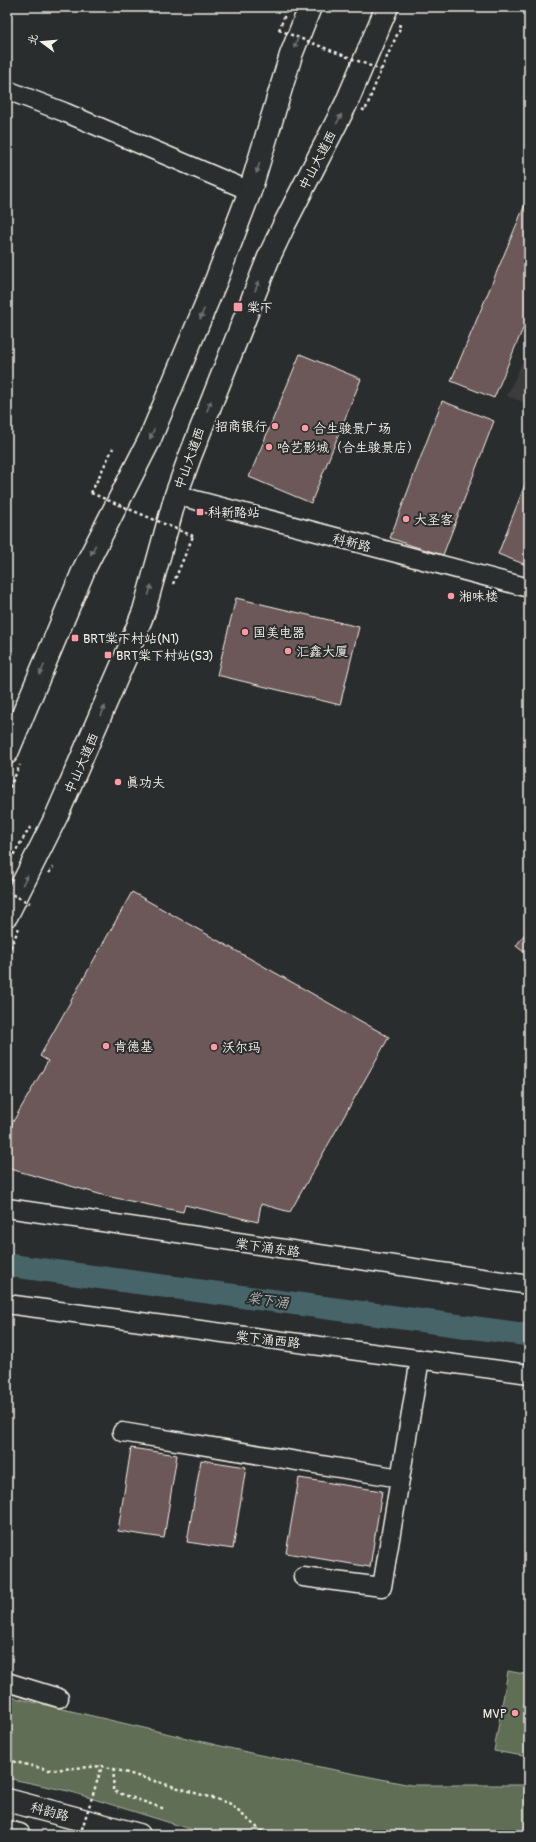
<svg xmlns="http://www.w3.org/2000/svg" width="536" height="1842" viewBox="0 0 536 1842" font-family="Pangolin,'LXGW WenKai TC',sans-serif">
<rect width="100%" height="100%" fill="#2a2d2e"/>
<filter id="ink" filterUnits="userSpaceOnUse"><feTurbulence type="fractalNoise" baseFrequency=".025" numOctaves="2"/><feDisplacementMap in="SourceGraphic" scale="8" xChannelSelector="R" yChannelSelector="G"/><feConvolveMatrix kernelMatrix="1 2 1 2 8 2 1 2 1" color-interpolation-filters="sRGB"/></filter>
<g filter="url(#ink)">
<path fill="#3e3a3b" d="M529,347v57l-22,-8z"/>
<g fill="#616e56" stroke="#aab09f">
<path d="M508,1671l21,4v82l-35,-6z"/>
<path d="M7,1696l248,58 156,31h118v50h-320l-141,-44 -61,-13z"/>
</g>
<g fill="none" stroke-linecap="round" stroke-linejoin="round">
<path stroke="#476569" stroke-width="23" d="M7,1265l522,70"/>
</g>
<g fill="#6c5959" stroke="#f4f1e8">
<path d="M529,195v119l-35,84 -43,-17z"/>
<path d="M300,354l61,25 -50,124 -62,-26z"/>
<path d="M442,401l52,20 -51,134 -30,-9 -23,-8z"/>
<path d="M528,477h1v89l-31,-12z"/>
<path d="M236,598l123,29 -19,78 -123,-30z"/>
<path d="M132,892l257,145 -99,175 -29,-8 -3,18 -73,-17 -2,7 -77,-16 -99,-28v-36l41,-71 -8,-5z"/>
<path d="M529,928v28l-13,-10z"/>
<path d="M131,1448l46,7 -13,83 -46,-7z"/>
<path d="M201,1460l45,7 -13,82 -46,-7z"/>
<path d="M299,1478l83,13 -12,76 -84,-14z"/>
</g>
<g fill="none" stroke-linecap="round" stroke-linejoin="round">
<g stroke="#f4f1e8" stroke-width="21">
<g id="minor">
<path d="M7,90l57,22 186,79"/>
<path d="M176,495l353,93"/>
<path d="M7,1208l522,77"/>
<path d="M7,1304l522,70"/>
<path d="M122,1432l278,46"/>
<path d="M303,1577l79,10 38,-228"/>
<path d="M7,1682l52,16"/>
</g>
</g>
<g stroke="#f4f1e8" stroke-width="25">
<g id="highway">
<path d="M7,753l78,-186 64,-126 68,-163 33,-87 41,-136 19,-48"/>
<path d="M7,915l50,-100 69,-159 18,-45 32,-116 13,-36 80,-202 16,-34 61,-119 41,-97"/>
<path d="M7,1800l132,35"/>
<path d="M7,1832l12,3"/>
</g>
</g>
<g stroke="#f4f1e8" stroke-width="2.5" stroke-dasharray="3 3" stroke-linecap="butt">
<path d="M279,30l9,-23"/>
<path d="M362,109l3,2 16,-41 20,-44 -3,-1"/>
<path d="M91,493l22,-45"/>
<path d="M173,584l20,-48"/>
<path d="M7,793l13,-28"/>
<path d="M7,865l24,-39"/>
<path d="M49,873l4,-6"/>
<path d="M8,953l11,-25"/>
<path d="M7,1704l3,-6"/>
<path d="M7,1760l42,10 53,-4 12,3 115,34 32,28 12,4"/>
<path d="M114,1769l-1,22 52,18"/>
</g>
<use href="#minor" stroke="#2a2d2e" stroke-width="18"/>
<use href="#highway" stroke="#2a2d2e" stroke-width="22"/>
<g stroke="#f4f1e8" stroke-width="2.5" stroke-dasharray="3 3" stroke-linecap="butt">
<path d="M279,30l102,40"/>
<path d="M91,493l102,43"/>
<path d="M7,892l23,11"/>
<path d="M80,1835l22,-69"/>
</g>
</g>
<defs><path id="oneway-solid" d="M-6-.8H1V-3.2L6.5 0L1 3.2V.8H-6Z"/></defs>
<g fill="#71726f">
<use href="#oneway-solid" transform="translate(296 43) rotate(111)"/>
<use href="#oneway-solid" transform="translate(339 119) rotate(-63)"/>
<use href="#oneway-solid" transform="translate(258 168) rotate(108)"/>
<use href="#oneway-solid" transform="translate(257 286) rotate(-68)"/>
<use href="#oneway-solid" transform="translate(202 314) rotate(112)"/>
<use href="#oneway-solid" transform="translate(209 406) rotate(-68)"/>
<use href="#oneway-solid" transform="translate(152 434) rotate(114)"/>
<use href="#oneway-solid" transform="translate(93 550) rotate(116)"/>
<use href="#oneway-solid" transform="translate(150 590) rotate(-74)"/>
<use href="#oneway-solid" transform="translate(42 670) rotate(113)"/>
<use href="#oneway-solid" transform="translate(103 711) rotate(-67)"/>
<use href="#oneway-solid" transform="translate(25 880) rotate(-62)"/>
</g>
</g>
<g fill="#ff9aa2" stroke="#2a2d2e" stroke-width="1.5">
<rect x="233" y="302" width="10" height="10" rx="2"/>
<circle cx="275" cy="426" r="4"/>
<circle cx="305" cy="428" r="4"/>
<circle cx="269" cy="447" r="4"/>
<rect x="196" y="508" width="8" height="8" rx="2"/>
<circle cx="406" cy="519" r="4"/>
<circle cx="451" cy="596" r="4"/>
<circle cx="245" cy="632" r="4"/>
<rect x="71" y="634" width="8" height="8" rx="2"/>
<circle cx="288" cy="651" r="4"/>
<rect x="104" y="651" width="8" height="8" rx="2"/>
<circle cx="118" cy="782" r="4"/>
<circle cx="106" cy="1046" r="4"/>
<circle cx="214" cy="1047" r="4"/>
<circle cx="515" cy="1713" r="4"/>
</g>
<g text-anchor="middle" stroke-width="4" stroke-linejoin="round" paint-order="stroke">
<g font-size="13" fill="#f4f1e8" stroke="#2a2d2e">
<text transform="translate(317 160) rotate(-62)" y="5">中山大道西</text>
<text transform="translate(189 458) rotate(-70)" y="5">中山大道西</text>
<text transform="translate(352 542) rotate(14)" y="5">科新路</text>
<text transform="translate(81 763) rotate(-66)" y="5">中山大道西</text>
<text transform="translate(268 1247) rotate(8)" y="5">棠下涌东路</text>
<text transform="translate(268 1339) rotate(7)" y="5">棠下涌西路</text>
<text transform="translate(50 1811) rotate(15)" y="5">科韵路</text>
</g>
<g font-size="13" fill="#f4f1e8" stroke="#2a2d2e" text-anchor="start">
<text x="247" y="312">棠下</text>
<text x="267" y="431" text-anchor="end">招商银行</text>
<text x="313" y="433">合生骏景广场</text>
<text x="277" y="452">哈艺影城（合生骏景店）</text>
<text x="208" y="517">科新路站</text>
<text x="414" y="524">大圣客</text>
<text x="459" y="601">湘味楼</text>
<text x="253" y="637">国美电器</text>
<text x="83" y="643">BRT棠下村站(N1)</text>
<text x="296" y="656">汇鑫大厦</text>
<text x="116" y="660">BRT棠下村站(S3)</text>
<text x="126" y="787">真功夫</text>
<text x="114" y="1051">肯德基</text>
<text x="222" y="1052">沃尔玛</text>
<text x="507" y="1718" text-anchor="end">MVP</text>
</g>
<g font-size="14" font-style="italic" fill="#afb9b5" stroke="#2a2d2e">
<text transform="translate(268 1300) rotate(8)" y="5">棠下涌</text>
</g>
</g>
<rect width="536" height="1842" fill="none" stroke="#2a2d2e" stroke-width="24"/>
<rect x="12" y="12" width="512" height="1818" fill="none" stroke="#f4f1e8" stroke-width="1.5" filter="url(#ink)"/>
<g transform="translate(42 42) rotate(286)" stroke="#2a2d2e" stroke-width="3" paint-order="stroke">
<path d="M0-3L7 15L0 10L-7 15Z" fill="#f4f1e8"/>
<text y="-6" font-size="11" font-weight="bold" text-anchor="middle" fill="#f4f1e8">北</text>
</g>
</svg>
